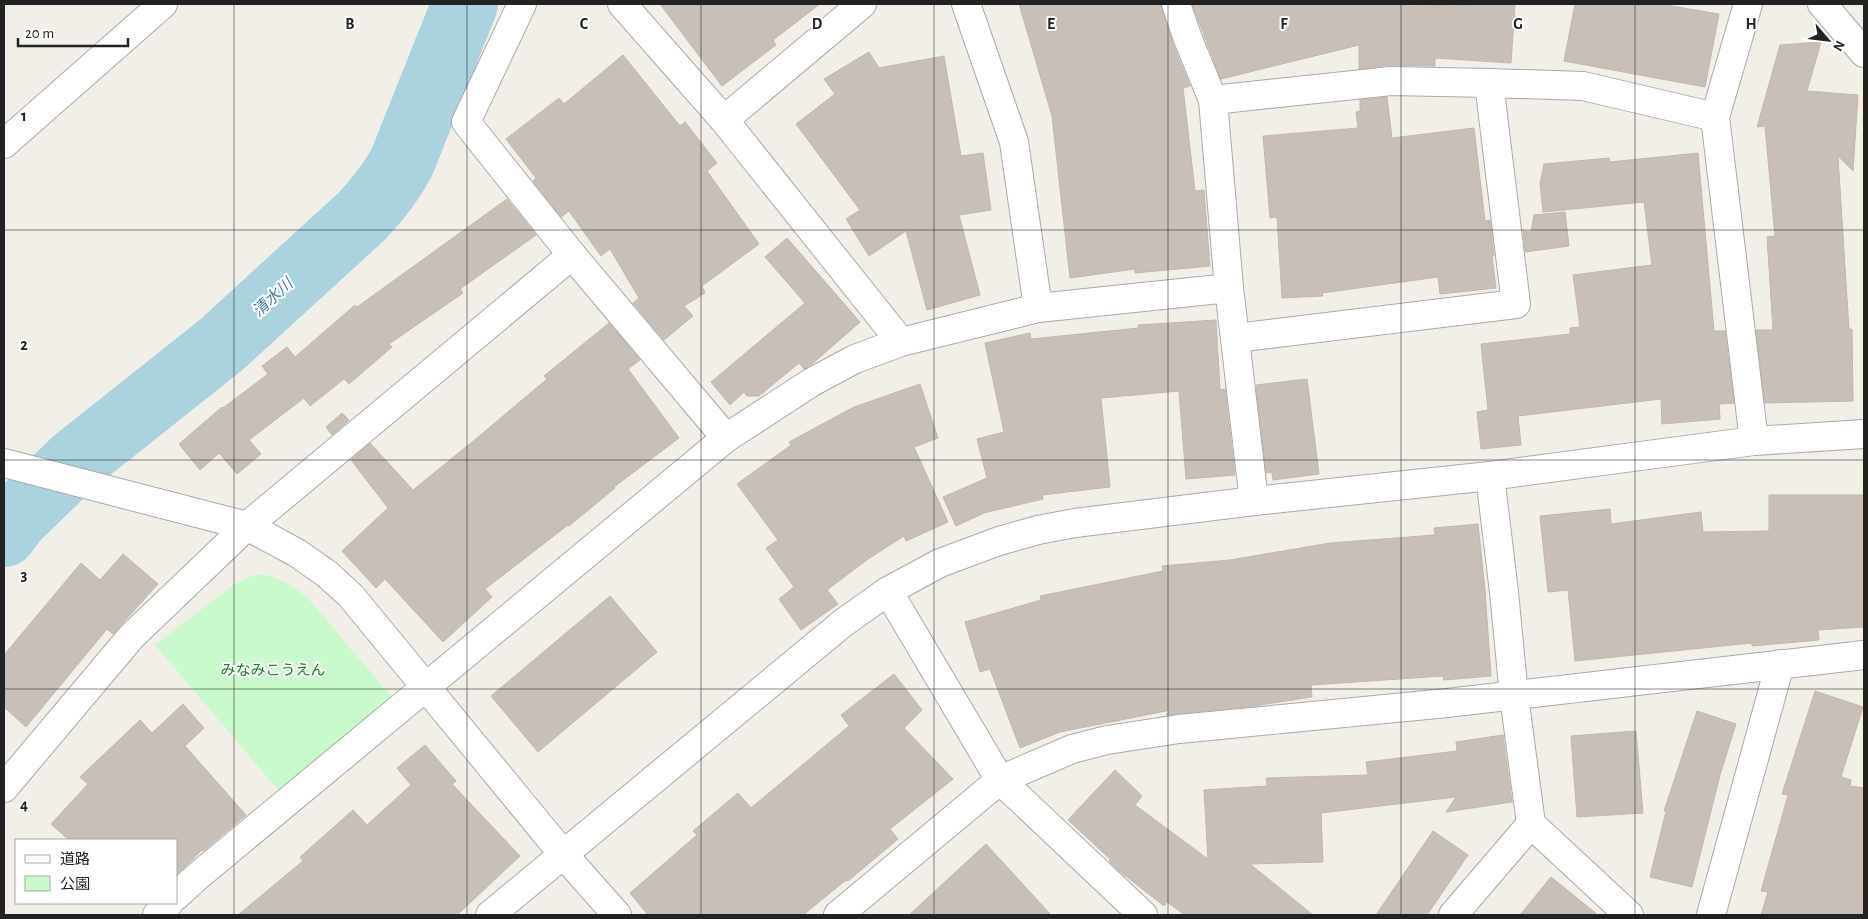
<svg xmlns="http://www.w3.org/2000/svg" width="1868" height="919" viewBox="0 0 1868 919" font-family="'Alegreya Sans','Noto Sans JP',sans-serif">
<rect width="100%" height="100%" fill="#f2efe9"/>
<path fill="#c8facc" d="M262,574c18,4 31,12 45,23l84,99 -111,96 -125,-147 77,-59 16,-9z"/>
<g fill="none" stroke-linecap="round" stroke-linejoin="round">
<path stroke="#aad3df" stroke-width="66" d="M4,534l12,-16 59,-57 146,-116 141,-129c16,-17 29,-33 40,-54l63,-158"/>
</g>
<g fill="#c7bfb8" stroke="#c4b6ab">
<path d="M660,4h160l-47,36 3,5 -54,41z"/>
<path d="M1019,4h142l12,40 17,42 -7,2 12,103 9,-1 6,76 -75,7v-4l-65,9 -18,-162z"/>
<path d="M1192,4h217v2l106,-2 -4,59 -76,-5v8l-44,-1 -32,4v-24l-138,34z"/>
<path d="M1575,4h85l59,10 -14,73 -141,-26z"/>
<path d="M1821,42l-14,49 51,4 -5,76 -15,-15 11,173h3l1,72 -88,2 -9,-73h17l-6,-93 8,-1 -10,-110 -8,1 23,-82z"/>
<path d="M869,52l10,16 65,-12 17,100 22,-3 8,57 -32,5 21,80 -53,15 -21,-79 -37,25 -23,-37 14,-9 -64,-86 39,-30 -11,-15z"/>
<path d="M623,55l57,71 5,-4 32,41 -10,8 52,73 -57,42 3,7 -21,13 9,10 -29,24 -31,-37 6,-5 -29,-49 -9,7 -32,-45 -8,6 -28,-36 3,-3 -30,-39 53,-41 5,6z"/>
<path d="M1387,97l5,41 82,-10 11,93 5,-1 4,36h-2l4,32 -56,6 -2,-17 -116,16 1,3 -41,2 -5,-81 -7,1 -7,-82 95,-8 -2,-16 4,-1v-11z"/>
<path d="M1698,153l16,178h11l9,72 -15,1 1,15 -58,5 -1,-25 -143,17 3,29 -40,4 -4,-37 11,-2 -7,-66 89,-10v-6l10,-1 -7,-52 79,-10 -8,-63 -101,10 -3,-28 4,-20 65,-6 1,4z"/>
<path d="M507,199l29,36 -76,54 3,4 -74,51 3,3 -43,37 -5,-5 -34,27 -6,-8 -55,42 12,14 -24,20 -18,-21 -19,17 -21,-26 43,-37 1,1 45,-34 -6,-8 25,-19 8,10 60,-52 2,2z"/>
<path d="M1565,212l4,34 -44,6 -2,-21 8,1 3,-17z"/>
<path d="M787,238l73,84 -49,43 -7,4 -5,-6 -40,33h-12l-3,-4 -14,13 -19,-23 94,-79 -40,-46z"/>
<path d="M1216,320l4,70 5,-1 10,86 -49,4 -7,-88 -78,7 9,89 -68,8 1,4 -59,14 -28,13 -13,-29 44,-19 -10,-39 27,-7 -19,-89 45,-10 1,6 108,-11 -1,-3z"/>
<path d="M609,323l31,37 -12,9 51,69 -65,49 1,1 -46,38 -1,-1 -83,64 7,8 -49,45 -58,-63 -9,9 -34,-37 46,-43 -37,-48 19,-17 43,47 64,-52 70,-59 -3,-3z"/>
<path d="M1307,379l12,95 -46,6 -1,-8 -6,1 -10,-88z"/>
<path d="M920,384l18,54 -24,9 34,75 -42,19 -2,-5 -36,23 -41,31 11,14 -37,26 -22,-31 15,-12 -28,-39 12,-8 -41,-56 54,-39 -2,-3 65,-35z"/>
<path d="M342,413l7,7 -17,15 -6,-8z"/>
<path d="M1769,495h95v132l-46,3 1,10 -67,6v-3l-177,18 -7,-71 -20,2 -8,-76 70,-7 1,15 90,-12 2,20 66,-1z"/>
<path d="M1478,524l7,66 6,86 -47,4 -1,-4 -132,9 1,12 -58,9 -88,9 5,-5 -111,22 -40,16 -30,-79 -10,3 -15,-50 76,-22 -1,-4 123,-25 -1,-5 68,-6 100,-17 105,-8 -1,-7z"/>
<path d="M123,554l35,30 -45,50 -6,-5 -81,98 -22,-20v-52l77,-92 19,17z"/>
<path d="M610,596l47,56 -119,100 -47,-56z"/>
<path d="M894,674l28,36 -18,18 49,51 -63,50 8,10 -50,42 -2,-1 -43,35h-155l-18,-22 67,-58 -4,-4 45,-38 13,15 98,-82 -8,-11z"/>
<path d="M1815,691l48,16 -22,70 10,3 -1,6 14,2v127h-103l7,-23 -7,-1 27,-96 -6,-1z"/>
<path d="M183,704l21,24 -19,18 61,69 -43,36 -1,-1 -26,25v-35h-107l-18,-16 37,-40 -8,-7 60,-57 12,13z"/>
<path d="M1697,711l39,13 -16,51 -28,112 -42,-10 16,-66h-2z"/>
<path d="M1636,731l7,82 -66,4 -6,-81z"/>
<path d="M1503,735l9,67 -66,10 10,-15 -135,16 2,49 -73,2 63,51h-128l-18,-13 -3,4 -46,-36 -9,-9 1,-2 -42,-39 47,-50 27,26 -7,9 73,54 -4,-69 63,-4 -1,-8 102,-3 -2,-13 91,-11 -1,-9z"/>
<path d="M425,745l31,36 -4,3 68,72 -63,59h-219l65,-54 -3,-4 53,-47 14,15 44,-40 -14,-17z"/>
<path d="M1433,831l35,24 -41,60h-51z"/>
<path d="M986,844l65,71h-142z"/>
<path d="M1551,877l47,38h-78z"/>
</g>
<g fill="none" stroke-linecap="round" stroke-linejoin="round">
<g stroke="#a9a9a9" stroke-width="30">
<g id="minor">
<path d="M522,4l-56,118 106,133 154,183"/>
<path d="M622,4l102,116 177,222"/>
<path d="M966,4l48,138 24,166"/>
<path d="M1176,4l12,35 25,61 16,188 25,213"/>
<path d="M1748,4l-33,113 39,324"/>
<path d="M1822,4l42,49"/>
<path d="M1213,100l178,-19 98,2 94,3 132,31"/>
<path d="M724,120l138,-116"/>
<path d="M4,144l159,-140"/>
<path d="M1236,338l280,-34 -27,-221"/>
<path d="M4,463l243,63 50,27 30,21 24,22 212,258 54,61"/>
<path d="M1490,476l14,116 10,104 17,128 98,91"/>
<path d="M888,591l112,189 143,135"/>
<path d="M4,788l127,-151 116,-111 325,-271"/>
<path d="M176,896l23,-21 527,-437 86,-56 43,-23 46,-17 137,-34 191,-20"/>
<path d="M157,915l12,-12"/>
<path d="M490,915l353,-292 45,-32 52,-28 59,-22 39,-11 37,-7 179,-22 236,-25 264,-35 110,-7"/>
<path d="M838,915l162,-135 72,-31 35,-9 72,-11 268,-26 417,-48"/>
<path d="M1453,915l78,-91"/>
<path d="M1711,915l69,-251"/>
</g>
</g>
<use href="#minor" stroke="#fff" stroke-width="28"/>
</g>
<path fill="none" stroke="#222" stroke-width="1" stroke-opacity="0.55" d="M234,4v911M467,4v911M701,4v911M934,4v911M1168,4v911M1401,4v911M1635,4v911M4,230h1860M4,460h1860M4,689h1860"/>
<g text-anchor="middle" stroke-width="4" stroke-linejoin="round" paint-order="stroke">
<g font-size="15" fill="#0c8416" stroke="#fff">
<text x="273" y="675">みなみこうえん</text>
</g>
<g font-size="16" font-style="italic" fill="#4a7aab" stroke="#fff">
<text transform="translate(272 297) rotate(-43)" y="6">清水川</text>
</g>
</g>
<g font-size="16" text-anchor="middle" font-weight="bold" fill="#222" stroke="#fff" stroke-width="4" stroke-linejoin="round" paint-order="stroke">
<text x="350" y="29">B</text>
<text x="584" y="29">C</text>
<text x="817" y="29">D</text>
<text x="1051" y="29">E</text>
<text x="1284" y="29">F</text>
<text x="1518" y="29">G</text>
<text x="1751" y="29">H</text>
<text x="24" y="121">1</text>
<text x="24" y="350">2</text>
<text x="24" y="580">3</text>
<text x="24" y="810">4</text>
</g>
<rect width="1868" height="919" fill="none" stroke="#222222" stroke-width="10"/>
<rect x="15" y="839" width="162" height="65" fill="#ffffff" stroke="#a7a7a7"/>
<rect x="25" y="855" width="25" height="8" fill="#ffffff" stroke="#a7a7a7"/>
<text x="60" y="864" font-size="15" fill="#222222">道路</text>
<rect x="25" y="876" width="25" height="15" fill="#c8facc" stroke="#a7a7a7"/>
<text x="60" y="889" font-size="15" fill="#222222">公園</text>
<g transform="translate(1828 40) rotate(118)" stroke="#ffffff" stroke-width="4" paint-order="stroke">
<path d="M0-4L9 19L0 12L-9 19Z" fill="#222222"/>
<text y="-8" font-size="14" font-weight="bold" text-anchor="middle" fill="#222222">N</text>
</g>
<path d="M18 38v8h110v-8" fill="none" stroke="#222222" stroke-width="2.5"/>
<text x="25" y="38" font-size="15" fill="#222222" stroke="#ffffff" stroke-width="4" paint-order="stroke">20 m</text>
</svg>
